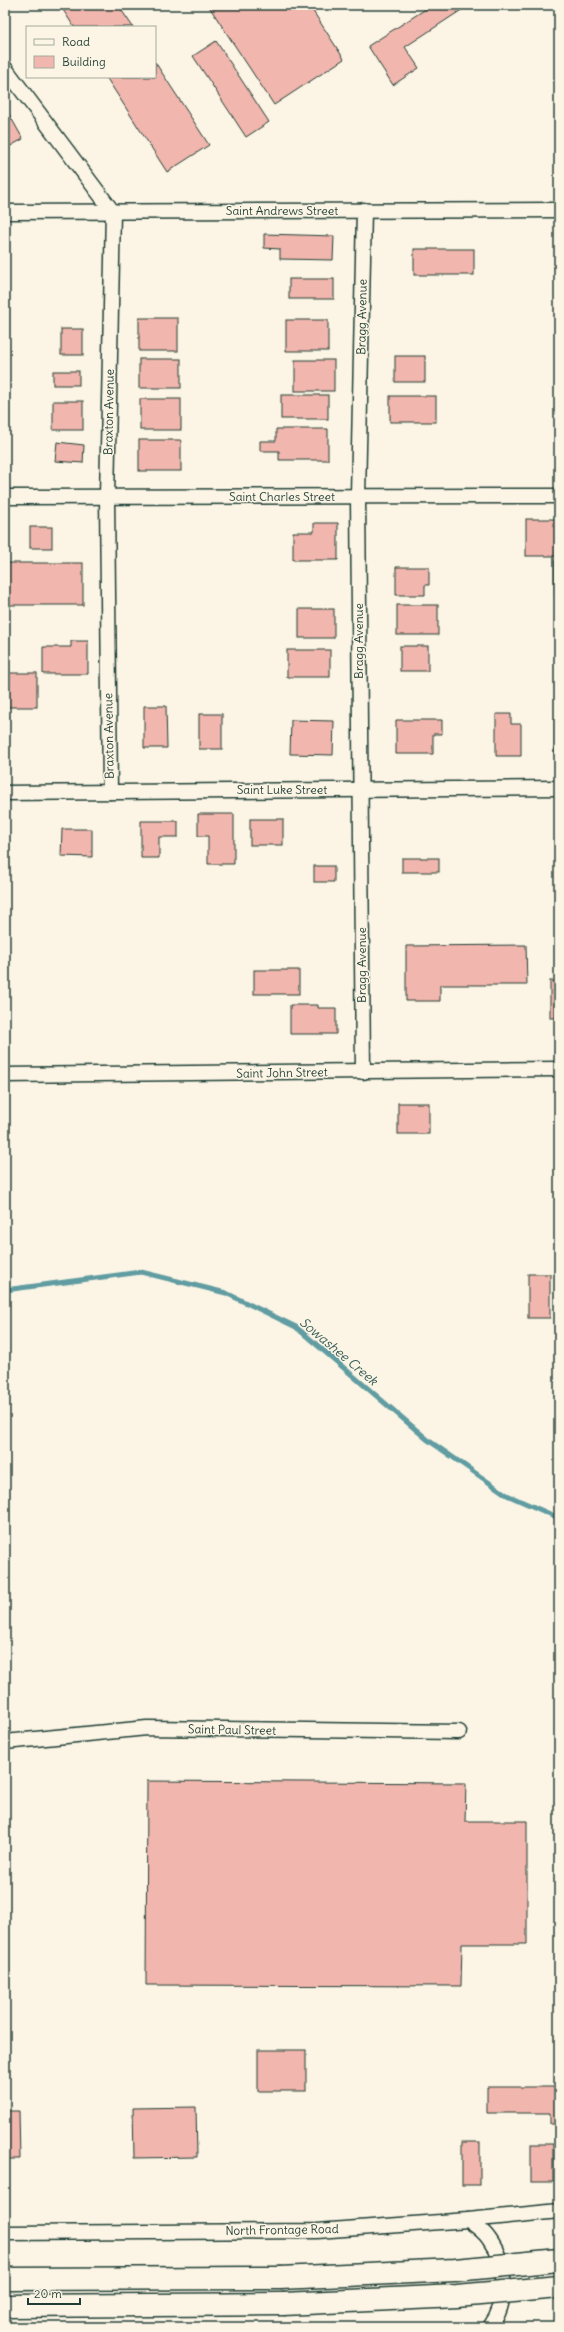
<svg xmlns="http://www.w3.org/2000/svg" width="564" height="2332" viewBox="0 0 564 2332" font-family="Delius,sans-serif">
<rect width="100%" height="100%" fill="#fcf5e5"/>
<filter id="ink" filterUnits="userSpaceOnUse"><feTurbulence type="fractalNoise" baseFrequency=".025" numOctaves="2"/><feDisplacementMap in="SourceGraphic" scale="8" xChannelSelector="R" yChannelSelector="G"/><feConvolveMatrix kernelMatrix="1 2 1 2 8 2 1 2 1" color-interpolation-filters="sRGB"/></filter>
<g filter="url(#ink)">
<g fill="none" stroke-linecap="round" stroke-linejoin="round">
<path stroke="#609ca1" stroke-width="5" d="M5,1290l136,-18 85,21 70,34 132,113 79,55 52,23"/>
</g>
<g fill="#f1b6ad" stroke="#1f3d34">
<path d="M60,5h58l15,22h-59z"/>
<path d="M208,5h101l35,54 -70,46z"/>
<path d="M432,5h37l-64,42 14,21 -26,17 -25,-39z"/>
<path d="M216,41l53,81 -23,15 -53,-81z"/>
<path d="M155,62l54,83 -42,27 -61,-95h49z"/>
<path d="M5,107l18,32 -18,10z"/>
<path d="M264,234l70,2 -1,24 -53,-1v-10l-16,-1z"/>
<rect x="414" y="249" width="60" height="26"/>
<rect x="289" y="279" width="45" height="20"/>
<rect x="139" y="318" width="39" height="33"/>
<rect x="286" y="320" width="42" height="31"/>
<rect x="61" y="329" width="22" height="26"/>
<rect x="395" y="356" width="30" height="26"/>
<rect x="139" y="359" width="42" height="29"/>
<rect x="295" y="360" width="39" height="31"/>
<rect x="53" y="371" width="26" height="14"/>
<rect x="281" y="395" width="47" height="24"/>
<rect x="390" y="396" width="46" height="26"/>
<rect x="140" y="399" width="41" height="31"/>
<rect x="53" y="401" width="30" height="29"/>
<path d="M276,429h52v31h-49v-9h-19v-10h16z"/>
<rect x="139" y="440" width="42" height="31"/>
<path d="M57,442l27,3 -1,18 -28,-2z"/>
<rect x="526" y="519" width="33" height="37"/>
<path d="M314,523h24v37h-45v-28h21z"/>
<rect x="30" y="527" width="22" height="21"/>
<rect x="555" y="561" width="4" height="35"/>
<rect x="5" y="563" width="78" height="42"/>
<path d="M396,567h33v18h-4v10h-29z"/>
<rect x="397" y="605" width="41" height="30"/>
<rect x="299" y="609" width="35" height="29"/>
<path d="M71,641h17v33h-45v-27h28z"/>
<rect x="400" y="646" width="28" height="25"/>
<rect x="287" y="650" width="43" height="27"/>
<rect x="5" y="673" width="32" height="34"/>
<path d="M144,706h22l1,42h-23z"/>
<rect x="199" y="714" width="23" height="35"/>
<path d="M496,714h15v10h10v32h-25z"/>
<path d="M291,720l43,1 -1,34 -43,-1z"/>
<path d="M396,720h46v14h-9v20h-37z"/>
<rect x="555" y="720" width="4" height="35"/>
<path d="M198,814h36v50h-26v-28h-10z"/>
<rect x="250" y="819" width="33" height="26"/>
<path d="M141,821h37v16h-19v21h-18z"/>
<path d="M62,829h30v28l-31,-1z"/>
<rect x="402" y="858" width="37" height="14"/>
<rect x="314" y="866" width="20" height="16"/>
<path d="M526,945l1,40h-87v16h-34v-55z"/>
<rect x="254" y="970" width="45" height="24"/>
<rect x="550" y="981" width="9" height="37"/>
<path d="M290,1005h28v3h18v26h-46z"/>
<rect x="398" y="1103" width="31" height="31"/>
<rect x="528" y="1274" width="22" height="44"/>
<path d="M147,1781l319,2 -1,38h62v123h-65l-1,42 -315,-1z"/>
<rect x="258" y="2050" width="48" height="41"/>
<path d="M487,2087h72v37h-9v-11h-63z"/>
<path d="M5,2101h2v10h12l1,48h-13v11z"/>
<path d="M196,2107l1,50 -63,1 -1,-50z"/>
<rect x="462" y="2142" width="18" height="43"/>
<rect x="531" y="2144" width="22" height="38"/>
</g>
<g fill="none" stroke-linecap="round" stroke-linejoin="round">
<g stroke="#1f3d34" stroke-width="17">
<g id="minor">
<path d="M5,68l108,144 -6,285 3,295"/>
<path d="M5,212l554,-2"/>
<path d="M5,497l554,-1"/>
<path d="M5,793l554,-5"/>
<path d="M363,1072l-5,-576 6,-286"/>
<path d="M5,1075l554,-6"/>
<path d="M5,1742l142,-14 312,4"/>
<path d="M468,2220c8,6 16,11 21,19 18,25 20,63 1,88"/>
<path d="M5,2233l312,-2 151,-11 91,-9"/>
</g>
</g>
<g stroke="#1f3d34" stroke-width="25">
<g id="motorway">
<path d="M5,2279l275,-1"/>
<path d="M5,2306l278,-2"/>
</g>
</g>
<use href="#minor" stroke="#fcf5e5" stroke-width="14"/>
<use href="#motorway" stroke="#fcf5e5" stroke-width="22"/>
<g stroke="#1f3d34" stroke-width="25" stroke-linecap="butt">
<g id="motorway-bridge">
<path d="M280,2278l175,-8 104,-10"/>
<path d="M283,2304l174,-8 102,-9"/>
</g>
</g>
<use href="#motorway-bridge" stroke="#fcf5e5" stroke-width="22"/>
</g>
</g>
<g text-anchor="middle" stroke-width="3" stroke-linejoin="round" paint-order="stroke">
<g font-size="12" fill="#1f3d34" stroke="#fcf5e5">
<text x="282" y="215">Saint Andrews Street</text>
<text transform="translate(362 317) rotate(-89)" y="4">Bragg Avenue</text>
<text transform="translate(109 412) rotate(-89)" y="4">Braxton Avenue</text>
<text x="282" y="501">Saint Charles Street</text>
<text transform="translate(359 641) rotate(-90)" y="4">Bragg Avenue</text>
<text transform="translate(109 736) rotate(-91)" y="4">Braxton Avenue</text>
<text x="282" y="794">Saint Luke Street</text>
<text transform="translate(362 965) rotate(-90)" y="4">Bragg Avenue</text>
<text transform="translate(282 1073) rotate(-1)" y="4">Saint John Street</text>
<text transform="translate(232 1730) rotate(1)" y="4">Saint Paul Street</text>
<text transform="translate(282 2230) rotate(-1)" y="4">North Frontage Road</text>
</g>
<g font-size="13" font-style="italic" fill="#355d58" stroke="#fcf5e5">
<text transform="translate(339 1351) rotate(40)" y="5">Sowashee Creek</text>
</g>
</g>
<rect width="564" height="2332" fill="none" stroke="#fcf5e5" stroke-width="20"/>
<rect x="10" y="10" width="544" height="2312" fill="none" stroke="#1f3d34" stroke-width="1.5" filter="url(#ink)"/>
<rect x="26" y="26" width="130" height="52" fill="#fcf5e5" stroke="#a4ab9e"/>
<rect x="34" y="39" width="20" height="6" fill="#fcf5e5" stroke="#a4ab9e"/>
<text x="62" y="46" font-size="12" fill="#1f3d34">Road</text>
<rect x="34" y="56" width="20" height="12" fill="#f1b6ad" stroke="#a4ab9e"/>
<text x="62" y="66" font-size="12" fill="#1f3d34">Building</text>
<path d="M28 2298v6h52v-6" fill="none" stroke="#1f3d34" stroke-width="2"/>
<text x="34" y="2298" font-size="12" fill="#1f3d34" stroke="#fcf5e5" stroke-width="3" paint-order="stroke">20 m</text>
</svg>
